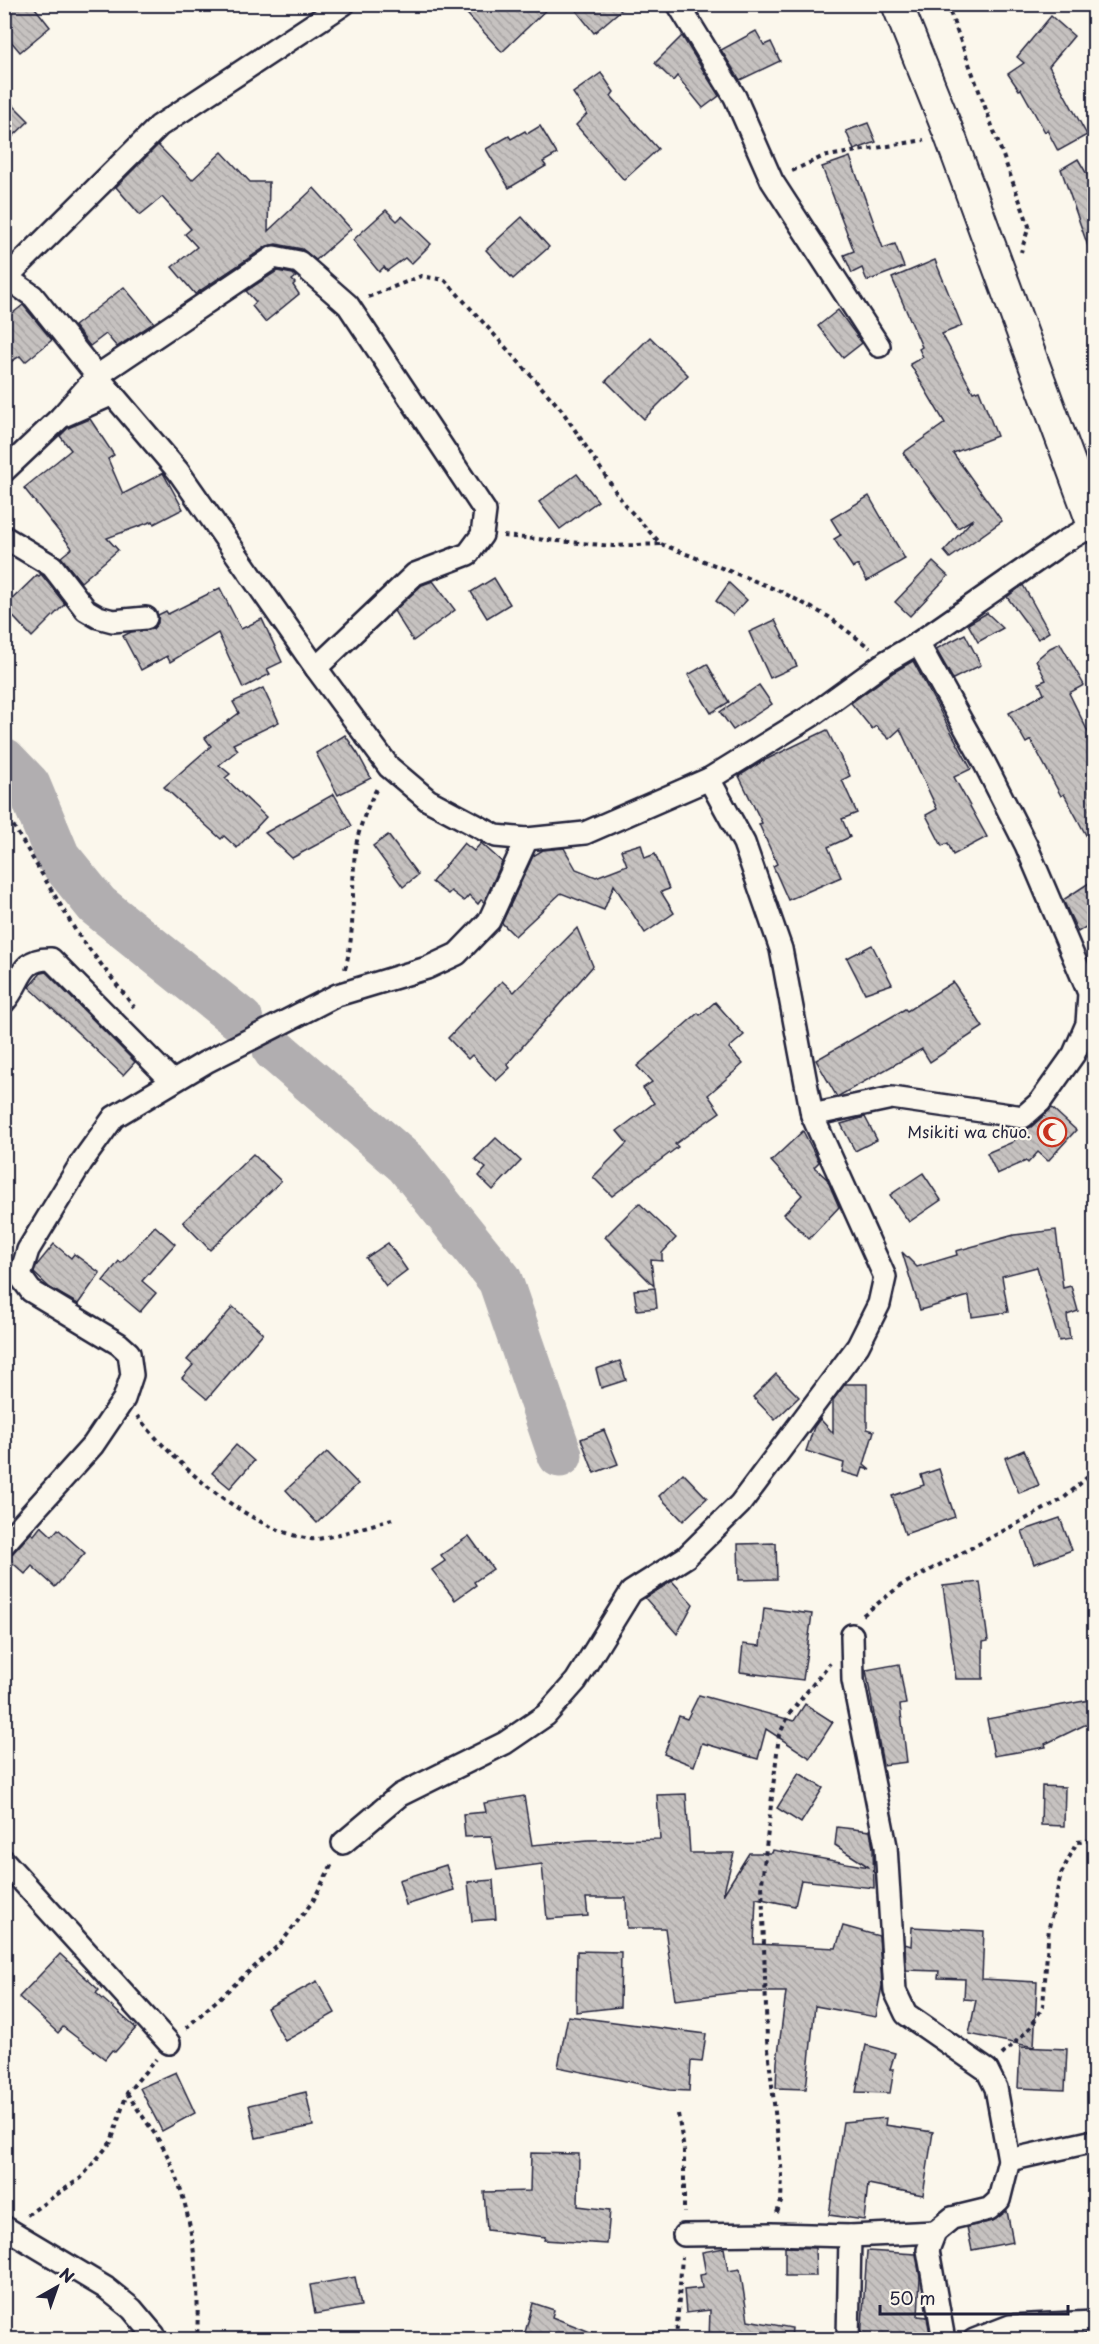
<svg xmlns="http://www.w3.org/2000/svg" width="1099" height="2344" viewBox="0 0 1099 2344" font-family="'Playpen Sans',sans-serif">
<defs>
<pattern id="building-back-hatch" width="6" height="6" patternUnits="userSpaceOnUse" patternTransform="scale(1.5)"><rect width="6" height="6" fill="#c6c2c0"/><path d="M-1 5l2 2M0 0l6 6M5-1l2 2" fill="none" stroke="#aaa6a6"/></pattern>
</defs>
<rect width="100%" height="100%" fill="#fbf7ec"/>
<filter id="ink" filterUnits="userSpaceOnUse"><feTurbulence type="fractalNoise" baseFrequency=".0167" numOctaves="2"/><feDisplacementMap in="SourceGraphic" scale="12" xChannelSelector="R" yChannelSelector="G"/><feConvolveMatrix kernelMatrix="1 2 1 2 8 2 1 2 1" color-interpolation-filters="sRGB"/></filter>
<g filter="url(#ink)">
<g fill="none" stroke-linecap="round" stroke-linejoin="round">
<g stroke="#b1aeb0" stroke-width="45">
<path d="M4,760l24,25 30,72 39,48 144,115"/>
<path d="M275,1050l132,114 93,116 60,175"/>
</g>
</g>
<g fill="url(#building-back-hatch)" stroke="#22223b" stroke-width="1.5">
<path d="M17,4h15l18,23 -30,25 -16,-19v-19z"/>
<path d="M458,4h94l-50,48z"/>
<path d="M571,4h57l-34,29z"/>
<path d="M1051,16l23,20 -25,30 38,69 -29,16 -11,-21 -2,2 -24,-43 -2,1 -11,-16 16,-11 -7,-6z"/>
<path d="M756,31l8,14 7,-3 9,19 -40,19 -19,-30z"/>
<path d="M682,36l37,60 -16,12 -26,-32 -4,5 -18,-18z"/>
<path d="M601,73l13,19 -3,4 47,53 -34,31 -48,-55 11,-11 -14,-21z"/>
<path d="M4,96l25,25 -25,24z"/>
<path d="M868,123l8,19 -22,8 -8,-19z"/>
<path d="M540,126l17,28 -14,8 3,4 -37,22 -23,-39 23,-13 2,3 14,-8 2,3z"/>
<path d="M158,145l34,35 30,-28 28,30h19l-1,49 46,-43 37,41 -35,31 -14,-11 -26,-5 -9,2 -72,48 -23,-27 25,-20 -12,-13 6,-5 -29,-32 -22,18 -24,-28z"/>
<path d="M850,157l33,91 12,-4 9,23 -37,14 -5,-13 -10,5 -8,-18 10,-4 -32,-84z"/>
<path d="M1078,159l17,29v67h-4l-30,-86z"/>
<path d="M386,210l11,11 5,-5 29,28 -20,20 -6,-6 -18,13 -3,-4 -5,5 -26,-32z"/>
<path d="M522,217l27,30 -36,32 -27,-29z"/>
<path d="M935,260l27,66 -20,8 31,58 6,-2 18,46 -44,17 49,68 -52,37 -6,-7 29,-32 -15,9 -55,-75 42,-30 -35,-59 13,-7 -4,-8 3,-2 -30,-69z"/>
<path d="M277,271l16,3 3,3 -4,3 3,3 -2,2 6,9 -34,28 -13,-16 4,-4 -10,-11z"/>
<path d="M124,287l30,36 -37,24 -11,-13 -16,12 -16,-20z"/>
<path d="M23,305l29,35 -27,22 -5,-6 -16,10v-46z"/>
<path d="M838,310l24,33 -19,15 -25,-32z"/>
<path d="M650,337l38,38 -44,44 -38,-38z"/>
<path d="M90,419l24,36 -6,4 15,35 40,-21 20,36 -29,15 -1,-3 -46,17 11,12 -37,32 -20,-25 11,-9 -48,-60 47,-38 -11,-14 8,-8z"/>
<path d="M577,474l21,27 -38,28 -21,-27z"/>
<path d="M869,496l36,63 -38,22 -9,-16 -5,3 -19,-29 7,-4 -10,-16z"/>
<path d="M933,562l15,14 -38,40 -15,-14z"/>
<path d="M41,574l24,30 -33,33 -28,-30 33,-32 2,1z"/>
<path d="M494,578l16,26 -23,14 -16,-26z"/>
<path d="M433,581l22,29 -42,31 -19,-30 28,-26z"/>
<path d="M729,583l18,17 -14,15 -17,-14z"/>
<path d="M1023,585l26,47 -11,7 -31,-42z"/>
<path d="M220,588l21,41 21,-10 20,43 -15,7 3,5 -27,14 -25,-55 -48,29 -3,-6 -26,14 -18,-34 8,-4 22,-3 5,-6v-8l8,-4 2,3z"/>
<path d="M987,613l16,15 -25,14 -10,-18z"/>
<path d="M775,620l22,46 -27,12 -21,-46z"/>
<path d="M965,634l16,31 -28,14 -17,-30z"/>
<path d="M1060,643l24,42 -15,8 26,53v106l-31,-58 -3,2 -30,-56 -5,3 -17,-30 35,-19 -5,-11 7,-3 -10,-20 14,-12z"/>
<path d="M913,661l58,108 -17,8 33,60 -34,18 -5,-12 -6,3 -16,-31 11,-6 -37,-80 -11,10 -13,-13 -4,3 -21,-26 43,-31z"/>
<path d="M707,664l22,38 -18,11 -23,-38z"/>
<path d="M759,685l13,19 -39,26 -13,-18z"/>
<path d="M263,688l16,34 -46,22 5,6 -19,15 11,9 -5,4 41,39 -29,31 -13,-12 -3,3 -57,-52 47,-41 -6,-8 34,-25 -6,-11z"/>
<path d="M827,730l23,46 -8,4 15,33 -15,6 8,18 -22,10 13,30 -53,23 -15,-34 4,-2 -18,-40 3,-1 -23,-47 22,-14z"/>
<path d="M345,735l13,19 13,24 -33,17 -22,-42z"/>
<path d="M334,794l18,32 -60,32 -27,-25z"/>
<path d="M388,835l30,40 -15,12 -30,-41z"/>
<path d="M464,843l10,8 7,-8 21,19 -18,40 -3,-2 -3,4 -9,-9 -5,6 -13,-10 -3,3 -16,-12z"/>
<path d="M641,844l4,14 10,-4 14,35 -8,3 13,21 -29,20 -31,-48 -10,25 -43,-17 -46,43 -13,-13 31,-67 10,-6 21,-2 12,21 20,8 31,-12 -6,-15z"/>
<path d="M1095,879v42l-17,11 -15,-32z"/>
<path d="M577,928l16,38 -86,98 3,4 -14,13 -24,-26 -4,4 -20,-21 54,-57 12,11z"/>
<path d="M872,945l20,39 -27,9 -18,-35z"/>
<path d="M46,972l89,90 -12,13 -94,-88 12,-14z"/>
<path d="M953,982l30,45 -53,35 -8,-13 -85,48 -21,-37 89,-51 2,2z"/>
<path d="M715,1002l29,33 -15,13 14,16 -35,31 12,17 -45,32 3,3 -66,49 -19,-19 34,-34 -10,-12 37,-28 -11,-15 9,-6 -15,-16 61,-53 2,2z"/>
<path d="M1052,1108l24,22 -28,31 -10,-9 -10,11 -2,-2 -29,13 -10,-21 26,-11 11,-13 7,-2z"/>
<path d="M865,1117l12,23 -22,11 -14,-27z"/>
<path d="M803,1131l16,31 -5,5 13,12 12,28 -30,32 -25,-25 18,-19 -31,-34z"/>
<path d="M496,1138l25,23 -28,29 -14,-14 7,-8 -11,-9z"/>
<path d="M253,1154l28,27 -71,69 -27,-28z"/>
<path d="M923,1173l18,27 -32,22 -19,-27z"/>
<path d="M639,1203l37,35 -14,15v8l-11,-1 3,26 -49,-49z"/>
<path d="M155,1226l20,18 -33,37 14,12 -16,19 -37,-31 16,-20 2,2z"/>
<path d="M1056,1230l7,58 8,-2 7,25 -11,4 3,24 -11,2 -22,-74 -35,9 6,36 -36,5 -3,-21 -49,14 -18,-58 15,15 40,-12 -1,-4 58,-16z"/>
<path d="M388,1243l19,27 -21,16 -20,-28z"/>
<path d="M54,1244l17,14 3,-4 26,19 -22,31 -28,-16 -16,-15 2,-7z"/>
<path d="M655,1288l2,20 -20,2 -3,-20z"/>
<path d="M233,1307l30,26 -56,66 -25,-21 11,-13 -6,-5z"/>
<path d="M620,1361l6,19 -25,8 -5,-19z"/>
<path d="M776,1374l23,23 -24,23 -22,-23z"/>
<path d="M845,1384h22v45l7,2 -10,34 6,5 -7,-2 -3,9 -18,-5 2,-9 -38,-12 8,-24 6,-8 13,14v-33z"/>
<path d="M604,1430l14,34 -24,9 -13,-34z"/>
<path d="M236,1445l18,16 -24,27 -18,-15z"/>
<path d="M1024,1450l15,35 -20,8 -14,-35z"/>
<path d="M327,1452l31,32 -41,39 -31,-33z"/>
<path d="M939,1469l16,48 -50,17 -13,-38 32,-11 -3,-10z"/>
<path d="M683,1473l24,25 -24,23 -24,-25z"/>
<path d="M1060,1518l12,32 -38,14 -12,-33z"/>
<path d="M41,1526l11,10 6,-7 27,24 -30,34 -23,-21 -7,8 -19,-17 7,-4 18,-20 3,2z"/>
<path d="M469,1536l24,33 -19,13 2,3 -21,15 -23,-30 13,-9 -4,-6z"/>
<path d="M776,1543l1,36 -38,1 -1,-36z"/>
<path d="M672,1581l21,23 -16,30 -32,-36z"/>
<path d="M980,1582l8,59 -5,1v37h-27l-13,-93z"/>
<path d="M764,1608l48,6 -9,66 -63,-8 3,-28 17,2z"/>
<path d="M899,1664l7,40 -6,1 7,57 -24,3 -17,-95z"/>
<path d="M699,1695l95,26 11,-17 28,18 -23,36 -44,-29 -8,30 -56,-16 -8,23 -30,-12 15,-38 8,3z"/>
<path d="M1095,1699v21l-50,24 1,3 -52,9 -7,-37z"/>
<path d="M799,1773l24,15 -22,35 -24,-15z"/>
<path d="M1042,1786l23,1 -1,39 -23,-1z"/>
<path d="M686,1794l4,59h44l-11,42 26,-42h23l1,-3 96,17 -34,-22 2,-18 33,4 3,17 1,40 -73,-8 -6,26 -39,-8 -2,46 82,4 7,-22 36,10 3,50 -6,31 -61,-11 -9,83 -30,-1 1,-26 9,-70h-46l-65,8 -10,-72h-38l-1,-30h-40l2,18 -41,3 -5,-55 -45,6 -6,-34 -26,1 -2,-23 23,-2 -2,-9 40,-7 8,49 56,-5 72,-1 -3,-44z"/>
<path d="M446,1865l8,25 -48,15 -7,-25z"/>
<path d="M493,1880l3,39 -24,2 -4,-39z"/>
<path d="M912,1927l72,4 -2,48 55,3 -3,65 -65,-13 7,-34 -12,-1 1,-20 -27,-1 1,-7 -33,-1 -1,-26 6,2z"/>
<path d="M577,1951l44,1 -1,55 -44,5z"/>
<path d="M60,1954l39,36 -3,3 40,35 -21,24 -3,-2 -7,9 -42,-32 -5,6 -39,-36z"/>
<path d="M317,1981l18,32 -50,28 -18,-33z"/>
<path d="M568,2016l138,18 -4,28 -11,-1 -2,30 -20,-1 -111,-23z"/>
<path d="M866,2045l29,8 -5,16h4l-4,24 -34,-1z"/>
<path d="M1020,2047l47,2 -2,41 -47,-2z"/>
<path d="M176,2072l19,41 -33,18 -22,-43z"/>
<path d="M306,2092l7,34 -57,12 -7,-33z"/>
<path d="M886,2118l-1,7 48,7 -10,63 -55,-11 -4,36 -35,-5 14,-93z"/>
<path d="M531,2153l48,1 -1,52 32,4 -3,34 -63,-4 1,-3 -58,-7 -3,-38 46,-1z"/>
<path d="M1007,2211l6,31 -41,8 -5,-23 26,-6z"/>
<path d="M785,2247l30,1 1,28h-31z"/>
<path d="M724,2248l4,23 12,-2 8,51 44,8 -1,12h-82l1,-30 -24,3 -2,-23 18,-2 -2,-13 6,-1 -4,-22z"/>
<path d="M867,2251l49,3 4,24 -2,38 9,1 4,23h-70z"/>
<path d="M355,2277l6,29 -46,8 -5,-29z"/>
<path d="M533,2303l21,7 -2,7 54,21v2h-83z"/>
</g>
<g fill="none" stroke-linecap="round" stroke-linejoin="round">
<g stroke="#22223b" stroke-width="26">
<g id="street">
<path d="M678,4l57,93 37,84 107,165"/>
<path d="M4,276l29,20 64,80 81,95 138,197 73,99 39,33 68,36 31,3"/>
<path d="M7,277l152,-151 185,-122"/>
<path d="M61,417l36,-41 177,-119 25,5 49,43 137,206 -3,24 -14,19 -53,20 -99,94"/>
<path d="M4,471l57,-54 52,-23"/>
<path d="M4,537l48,29 34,44 12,7 15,4 33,-3"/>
<path d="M4,1002c18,-19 14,-44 47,-43l121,122"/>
<path d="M812,1115l80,-17 131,19 17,-15 34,-48 13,-30 2,-31 -63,-148 -42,-83 -66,-119"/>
<path d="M4,1544l89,-99 31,-46 8,-24 -3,-22 -10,-9 -88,-53 -11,-15 8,-26 53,-87 33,-46 92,-55 131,-67 90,-27 30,-14 32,-33 38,-82 58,-6 124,-54 102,-63 76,-55 31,-18 144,-100 30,-17"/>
<path d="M852,1635l1,45 33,166 9,145 11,23 81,56 9,18 13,72 -10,40 -10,9 -37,9 -17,14 -7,18 16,90"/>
<path d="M343,1843l57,-48 105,-52 41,-28 30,-34 55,-89 55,-35 54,-53 118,-158 21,-42 6,-27 -73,-162 -31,-166 -37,-106 -35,-64"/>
<path d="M4,1861l165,182"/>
<path d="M1009,2160l85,-19"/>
<path d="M4,2227l102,61 26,21 22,26 2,5"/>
<path d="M684,2235l87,-1 79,2 85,-4"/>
<path d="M848,2340l2,-104"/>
<path d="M974,2340l36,-14 84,-4"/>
</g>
</g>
<g stroke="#22223b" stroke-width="34">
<path id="secondary" d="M897,4l53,132 144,392"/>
</g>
<g stroke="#22223b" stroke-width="4" stroke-dasharray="4.5 4.5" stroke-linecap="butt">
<path d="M947,4l82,222 -8,26"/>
<path d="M792,171l30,-14 102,-17"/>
<path d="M368,297l53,-21 24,4 116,129 63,95 37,40 119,47 49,26 41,31"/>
<path d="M503,536l110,10 47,-2"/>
<path d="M4,810l73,123 57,74"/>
<path d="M345,969c11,-38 6,-78 10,-117 3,-23 12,-45 23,-66"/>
<path d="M137,1416c39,48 111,114 174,123 11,2 66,-16 81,-20"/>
<path d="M863,1615l37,-29 163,-87 31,-28"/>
<path d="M186,2028l95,-85 32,-42 20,-39"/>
<path d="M1002,2055l29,-28 12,-21 6,-79 12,-53 16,-32 17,-2"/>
<path d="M127,2093c12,19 27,38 38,58 28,53 35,130 32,189"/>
<path d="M678,2114l6,36v63"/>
<path d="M777,2213l4,-11 1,-27 -15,-135 -5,-157 17,-148 11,-22 40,-50"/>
<path d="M27,2215l54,-37 30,-36 16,-49 29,-34"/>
<path d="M676,2340l6,-83"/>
</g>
<use href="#street" stroke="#fbf7ec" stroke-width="21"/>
<use href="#secondary" stroke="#fbf7ec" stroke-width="30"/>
</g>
</g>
<defs>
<g id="mosque-ring" transform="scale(1.5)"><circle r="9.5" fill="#fbf7ec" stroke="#c8321e" stroke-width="1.5"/><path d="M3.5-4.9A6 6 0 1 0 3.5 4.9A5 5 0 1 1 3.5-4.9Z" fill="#c8321e"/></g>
</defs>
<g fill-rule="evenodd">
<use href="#mosque-ring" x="1052" y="1132"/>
</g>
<g text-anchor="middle" stroke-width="4.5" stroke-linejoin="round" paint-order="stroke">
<g font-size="16" fill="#22223b" stroke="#fbf7ec" text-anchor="end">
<text x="1031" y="1138">Msikiti wa chuo.</text>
</g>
</g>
<rect width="1099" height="2344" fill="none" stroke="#fbf7ec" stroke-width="24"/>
<rect x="12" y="12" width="1075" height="2320" fill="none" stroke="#22223b" stroke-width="2" filter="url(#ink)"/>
<g transform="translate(57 2287) rotate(40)" stroke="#fbf7ec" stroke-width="4.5" paint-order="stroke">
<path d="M0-4.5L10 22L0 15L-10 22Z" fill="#22223b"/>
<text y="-9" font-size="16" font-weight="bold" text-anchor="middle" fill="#22223b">N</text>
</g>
<path d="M880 2305v9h188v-9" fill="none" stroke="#22223b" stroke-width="3"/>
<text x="889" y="2305" font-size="18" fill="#22223b" stroke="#fbf7ec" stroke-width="4.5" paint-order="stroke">50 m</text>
</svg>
